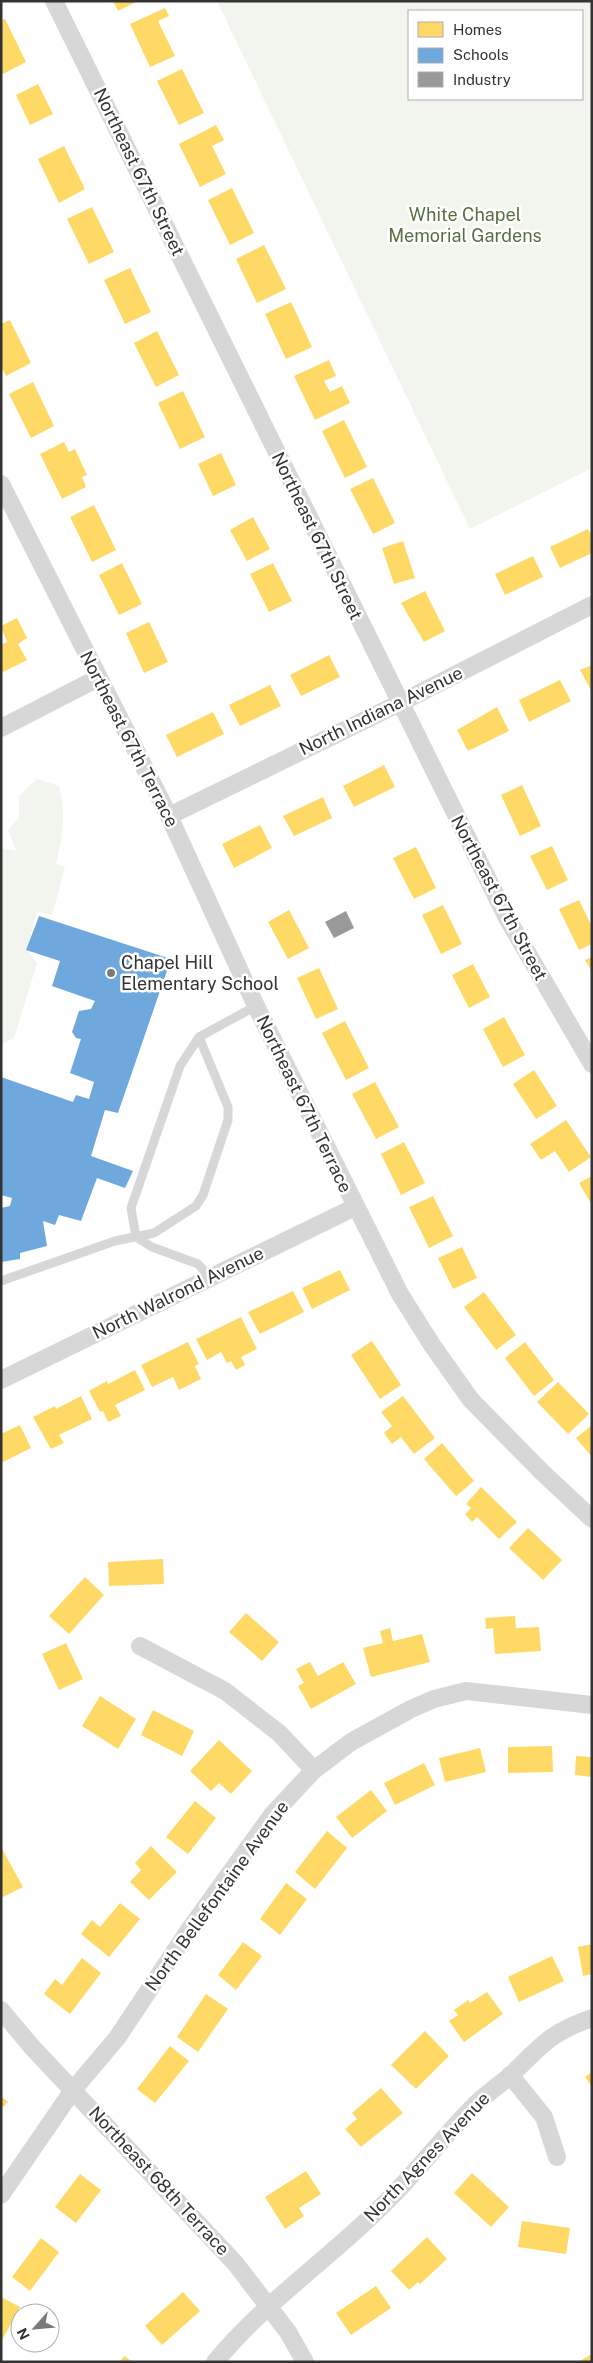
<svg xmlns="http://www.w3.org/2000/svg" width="593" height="2363" viewBox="0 0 593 2363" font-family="'Public Sans',sans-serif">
<rect width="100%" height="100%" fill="#fff"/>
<g fill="#f1f5ed" fill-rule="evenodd">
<path d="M217,1h375v467l-122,61zM409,11h173v88h-173z"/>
<path d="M37,779l22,7c7,27 4,51 -3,78l9,3 -13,48 -15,-4 -10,39 10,13 -23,75 -13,7v-197l16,3 -9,-20 11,-14v-21z"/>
</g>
<g fill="#ffd966">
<path d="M113,1h25l-20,10z"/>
<path d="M165,8l4,8 -11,5 17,35 -25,11 -20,-43z"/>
<path d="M5,19l21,43 -25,13v-55z"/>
<path d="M182,69l22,44 -25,12 -22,-44z"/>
<path d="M38,84l15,30 -23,11 -14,-30z"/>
<path d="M216,125l8,15 -12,6 14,28 -26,13 -21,-43z"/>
<path d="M64,146l21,43 -26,14 -21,-44z"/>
<path d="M232,188l22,45 -24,12 -22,-45z"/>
<path d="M92,207l22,45 -25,12 -22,-45z"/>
<path d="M264,245l22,44 -29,14 -21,-44z"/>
<path d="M130,268l21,44 -26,12 -21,-44z"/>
<path d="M291,302l21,45 -26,12 -21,-45z"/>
<path d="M10,320l21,43 -25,13 -5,-10v-42z"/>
<path d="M157,331l22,44 -23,12 -22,-44z"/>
<path d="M329,360l7,16 -12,5 6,11 12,-6 8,17 -35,17 -21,-44z"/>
<path d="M33,382l21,44 -23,12 -22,-44z"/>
<path d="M183,391l22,46 -25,12 -22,-46z"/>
<path d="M344,420l23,47 -22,11 -23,-47z"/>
<path d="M64,442l5,10 6,-3 12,26 -5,2 4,10 -24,12 -22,-45z"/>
<path d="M221,453l15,32 -23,11 -15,-32z"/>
<path d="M373,478l22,45 -22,11 -23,-45z"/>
<path d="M94,505l22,45 -24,12 -22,-45z"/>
<path d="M253,517l17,32 -23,12 -17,-31z"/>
<path d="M588,529l4,7v17l-32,15 -10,-21z"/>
<path d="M403,541l12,37 -21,6 -12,-36z"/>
<path d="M533,556l10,21 -38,18 -10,-21z"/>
<path d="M122,563l20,41 -23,11 -20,-40z"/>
<path d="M273,563l19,38 -23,11 -19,-38z"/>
<path d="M425,591l20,40 -21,11 -23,-39z"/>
<path d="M17,618l10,20 -9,6 9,16 -26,13v-28l6,-3 -6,-16z"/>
<path d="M149,622l19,40 -24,11 -18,-40z"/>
<path d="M329,655l11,22 -39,19 -11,-21z"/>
<path d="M592,665v27l-12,-22z"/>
<path d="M560,680l11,21 -42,21 -10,-22z"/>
<path d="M270,685l11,21 -41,20 -11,-21z"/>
<path d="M497,707l12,24 -41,20 -11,-21z"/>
<path d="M213,712l11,22 -47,23 -11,-22z"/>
<path d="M384,765l11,22 -41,20 -11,-21z"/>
<path d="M522,785l19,41 -21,10 -19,-41z"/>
<path d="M323,797l9,21 -38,18 -11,-20z"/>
<path d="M260,825l12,23 -38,20 -12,-24z"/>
<path d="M552,846l16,34 -21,10 -17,-34z"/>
<path d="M416,847l20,41 -22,11 -21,-41z"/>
<path d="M579,900l13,27v17l-13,6 -20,-41z"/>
<path d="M443,905l19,39 -21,10 -19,-39z"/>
<path d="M289,910l20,38 -21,11 -20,-37z"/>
<path d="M592,957v15l-7,-12z"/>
<path d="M473,964l17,33 -21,11 -17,-33z"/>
<path d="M319,968l19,41 -22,10 -19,-41z"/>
<path d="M504,1017l21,38 -22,12 -20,-38z"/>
<path d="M345,1021l24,47 -23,12 -24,-47z"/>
<path d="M534,1070l23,36 -21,13 -23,-35z"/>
<path d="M375,1082l24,45 -23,12 -24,-45z"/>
<path d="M566,1120l25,37 -22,15 -14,-21 -14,9 -11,-16z"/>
<path d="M404,1142l21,41 -24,12 -20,-41z"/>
<path d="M592,1176v29l-13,-22z"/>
<path d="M433,1196l20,40 -24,12 -20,-41z"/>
<path d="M462,1247l15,31 -24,11 -15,-31z"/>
<path d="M340,1270l10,20 -38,19 -10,-21z"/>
<path d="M293,1291l11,21 -44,22 -12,-22z"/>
<path d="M484,1292l32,43 -20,15 -32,-43z"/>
<path d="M241,1317l16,32 -16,8 4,8 -9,5 -5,-9 -4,2 -6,-11 -14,8 -11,-21z"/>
<path d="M372,1341l29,44 -21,14 -29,-44z"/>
<path d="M188,1342l11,22 -4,2 6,13 -22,11 -6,-13 -21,10 -11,-22z"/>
<path d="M525,1342l29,38 -20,16 -29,-38z"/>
<path d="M135,1370l10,20 -30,15 6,11 -13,6 -5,-11 -3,1 -11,-21 18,-10 1,3z"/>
<path d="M558,1382l31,32 -21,20 -31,-32z"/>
<path d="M81,1396l11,23 -33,16 5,8 -13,6 -18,-32 22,-11 1,3z"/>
<path d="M403,1396l32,42 -21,16 -13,-17 -9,7 -8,-11 8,-7 -11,-14z"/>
<path d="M20,1425l11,23 -30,15v-29z"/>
<path d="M592,1425v32l-16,-19z"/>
<path d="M442,1443l32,38 -18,15 -32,-37z"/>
<path d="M481,1487l36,35 -18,17 -22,-22 -5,5 -7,-8 6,-6 -5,-4z"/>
<path d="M528,1528l34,32 -19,20 -34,-32z"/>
<path d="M163,1559l1,25 -55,2 -1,-24z"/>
<path d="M85,1577l19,18 -35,39 -20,-18z"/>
<path d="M246,1613l33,29 -17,19 -33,-29z"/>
<path d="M515,1616l1,12 23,-1 2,24 -46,3 -2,-26 -7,1 -1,-11z"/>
<path d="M390,1628l3,13 29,-7 8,28 -59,15 -8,-29 20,-5 -3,-12z"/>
<path d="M66,1643l17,36 -24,11 -17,-36z"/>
<path d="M310,1662l8,14 25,-14 13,22 -45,25 -13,-23 6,-3 -8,-14z"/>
<path d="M100,1696l36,23 -18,30 -36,-23z"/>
<path d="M153,1710l41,21 -12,25 -41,-21z"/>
<path d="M219,1740l33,31 -21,23 -12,-11 -8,8 -21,-20z"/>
<path d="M552,1746l1,26 -45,1v-26z"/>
<path d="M480,1748l6,24 -41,10 -6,-24z"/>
<path d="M576,1756l16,1v20l-17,-2z"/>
<path d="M424,1763l11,22 -40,20 -11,-22z"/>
<path d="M371,1790l16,21 -35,27 -16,-21z"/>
<path d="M195,1801l21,17 -28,36 -22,-17z"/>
<path d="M327,1831l20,17 -32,41 -20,-17z"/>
<path d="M151,1846l26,26 -28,28 -19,-18 11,-12 -6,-7z"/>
<path d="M1,1847l22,40 -22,11z"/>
<path d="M286,1883l21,16 -27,36 -20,-16z"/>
<path d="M120,1903l20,16 -31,38 -28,-23 11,-14 8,7z"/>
<path d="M243,1942l19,14 -26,34 -18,-15z"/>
<path d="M592,1944v30l-9,2 -5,-29z"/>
<path d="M552,1956l12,25 -45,21 -11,-25z"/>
<path d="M82,1958l19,15 -31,41 -26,-20 11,-15 7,6z"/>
<path d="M487,1992l16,22 -39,28 -15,-21 9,-6 -4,-5 14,-10 2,3z"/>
<path d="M206,1994l22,15 -30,43 -21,-15z"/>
<path d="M425,2031l24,25 -33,33 -25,-24z"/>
<path d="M170,2046l19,15 -34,42 -18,-14z"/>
<path d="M592,2072v15l-7,-10z"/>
<path d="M381,2088l22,25 -42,34 -16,-18 12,-10 -5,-6z"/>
<path d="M1,2096l7,6 -7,7z"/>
<path d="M306,2171l15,23 -22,14 5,8 -19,13 -20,-32z"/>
<path d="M472,2173l37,34 -18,20 -37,-34z"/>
<path d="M80,2174l21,16 -25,33 -21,-16z"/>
<path d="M522,2221l48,7 -4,26 -48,-7z"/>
<path d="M427,2237l20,22 -27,25 -2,-2 -9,8 -18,-19z"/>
<path d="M41,2238l18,14 -29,39 -18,-14z"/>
<path d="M376,2286l15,22 -40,27 -15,-22z"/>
<path d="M183,2292l17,19 -38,34 -17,-19z"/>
<path d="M1,2297l19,10 -19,35z"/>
<path d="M592,2354v8h-14z"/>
<path d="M124,2356l9,6h-13z"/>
</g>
<path fill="#6fa8dc" d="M39,916l132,43 -53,154 -13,-3 -14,46 42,15 -8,17 -28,-10 -16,43 -22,-6 -4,10 -12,-4 4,25 -27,7v6l-19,3v-54l9,-2 2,-8 -11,-3v-118l72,25 3,-7 13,4 5,-17 -24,-9 11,-34 -5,-1 -4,-6 7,-21 12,-2 4,-8 -43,-15 8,-25 -34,-11z"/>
<path fill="#999" d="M346,911l8,17 -20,10 -9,-16z"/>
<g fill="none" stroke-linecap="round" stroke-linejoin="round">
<g stroke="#d7d7d7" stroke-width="9">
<path d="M210,1277l-12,-13 -46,-17 -16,-10 -5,-29 49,-142 19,-29 57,-31"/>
<path d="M1,1281l114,-40 39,-8 42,-27 7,-11 25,-75v-13l-29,-70"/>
</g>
<g stroke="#d7d7d7" stroke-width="18">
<path d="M54,1l453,917 85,146"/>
<path d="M1,484l168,332 87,190 144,288 32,51 39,55 71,72 50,47"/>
<path d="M1,728l97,-50"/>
<path d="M169,816l231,-113 192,-98"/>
<path d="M1,1380l354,-173"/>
<path d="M140,1646l85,45 54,42 35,37"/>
<path d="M1,2010l30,36 204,217 53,69 17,30"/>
<path d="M510,2075l34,42 13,40"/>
<path d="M1,2195l72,-105 44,-52 72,-108 83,-115 42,-45 37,-28 60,-33 23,-10 32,-8 126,14"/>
<path d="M215,2362c51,-62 120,-107 176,-165 30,-30 56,-65 87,-95 10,-9 21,-17 32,-26 31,-30 39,-43 82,-58"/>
</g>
</g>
<circle fill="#7a7a7a" stroke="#fff" stroke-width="2" cx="111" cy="973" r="5"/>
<g text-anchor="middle" stroke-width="5" stroke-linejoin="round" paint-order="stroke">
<g font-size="18" fill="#333" stroke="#fff">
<text transform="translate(139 172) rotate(64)" y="6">Northeast 67th Street</text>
<text transform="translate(317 536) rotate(64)" y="6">Northeast 67th Street</text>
<text transform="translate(381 711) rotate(-26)" y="6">North Indiana Avenue</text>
<text transform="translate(129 739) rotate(63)" y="6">Northeast 67th Terrace</text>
<text transform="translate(499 898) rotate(62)" y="6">Northeast 67th Street</text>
<text transform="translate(304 1104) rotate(64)" y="6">Northeast 67th Terrace</text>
<text transform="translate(178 1293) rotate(-26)" y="6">North Walrond Avenue</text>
<text transform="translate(217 1896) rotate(-54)" y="6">North Bellefontaine Avenue</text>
<text transform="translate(427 2157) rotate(-46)" y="6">North Agnes Avenue</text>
<text transform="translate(159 2181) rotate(47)" y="6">Northeast 68th Terrace</text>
</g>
<g font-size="18" fill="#56703f" stroke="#fff">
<text x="465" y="221">White Chapel<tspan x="465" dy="21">Memorial Gardens</tspan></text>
</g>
<g font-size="18" fill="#333" stroke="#fff" text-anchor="start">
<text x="121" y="969">Chapel Hill<tspan x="121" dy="21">Elementary School</tspan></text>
</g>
</g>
<rect width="593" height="2363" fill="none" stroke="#333333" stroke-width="5"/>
<rect x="408" y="10" width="175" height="90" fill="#ffffff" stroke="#adadad"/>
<rect x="418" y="22" width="25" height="15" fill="#ffd966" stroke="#adadad"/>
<text x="453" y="35" font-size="15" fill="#333333">Homes</text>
<rect x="418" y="48" width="25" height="15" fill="#6fa8dc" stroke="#adadad"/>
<text x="453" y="60" font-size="15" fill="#333333">Schools</text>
<rect x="418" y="72" width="25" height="15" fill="#999999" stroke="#adadad"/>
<text x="453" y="85" font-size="15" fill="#333333">Industry</text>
<g transform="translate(35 2328) rotate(243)"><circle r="24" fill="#ffffff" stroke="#adadad"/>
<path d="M0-4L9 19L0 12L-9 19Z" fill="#7a7a7a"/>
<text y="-8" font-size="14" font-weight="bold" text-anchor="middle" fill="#333333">N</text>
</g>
</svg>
